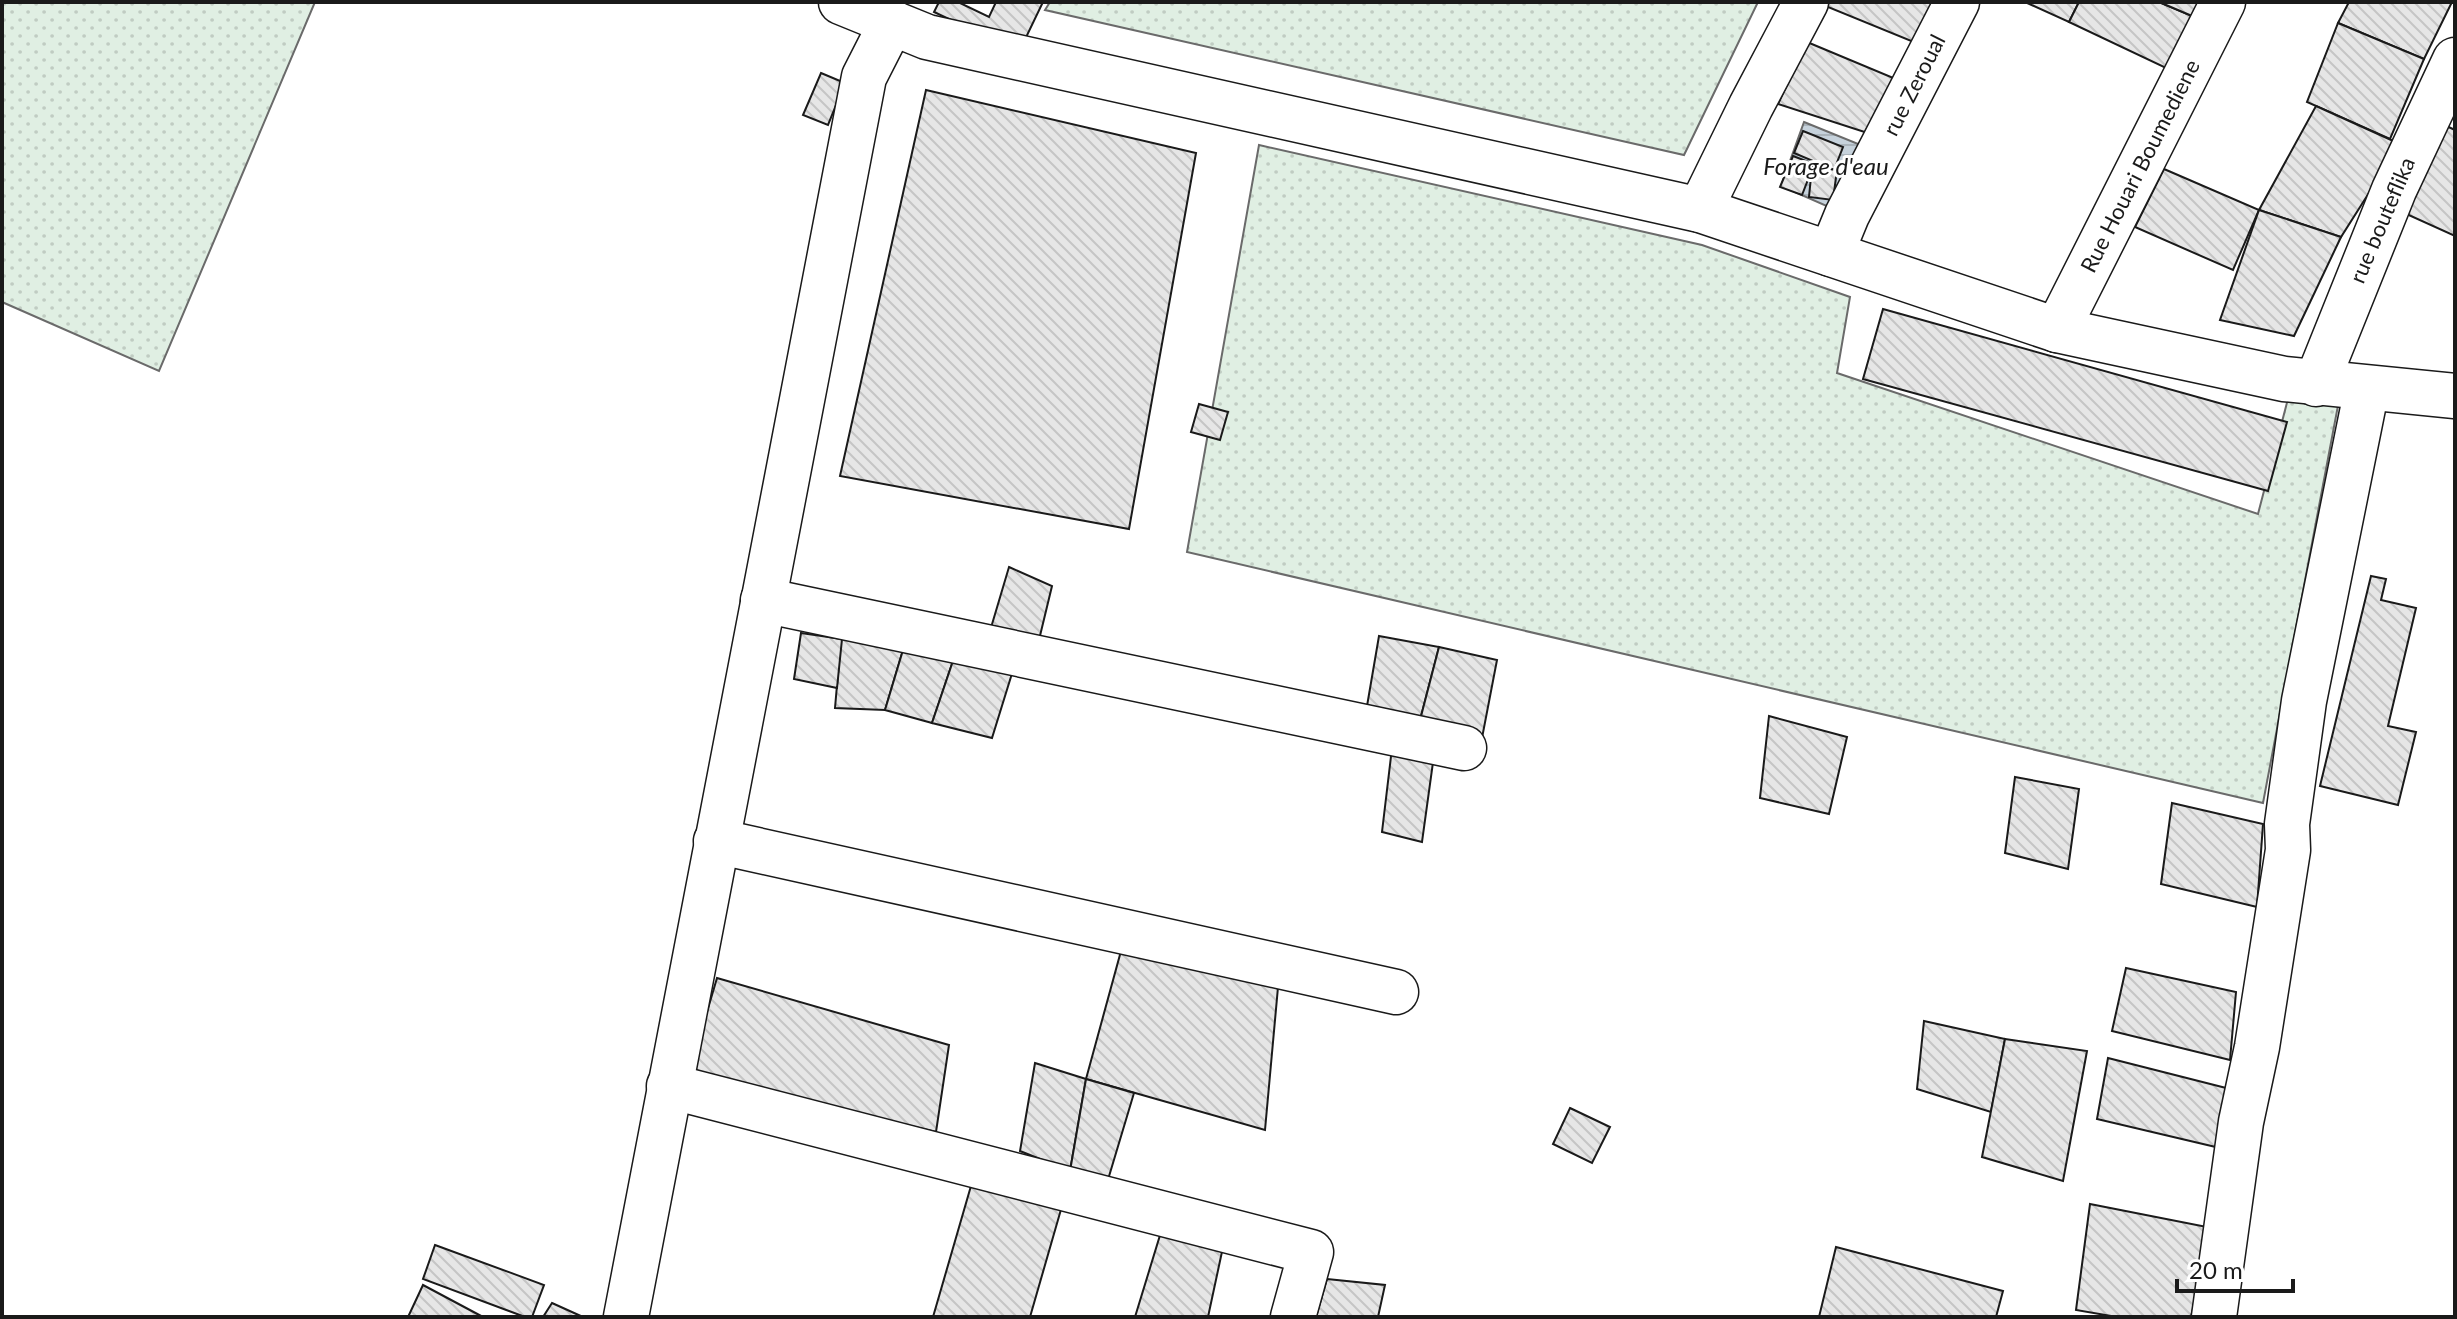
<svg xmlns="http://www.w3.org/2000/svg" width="2457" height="1319" viewBox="0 0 2457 1319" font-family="Lato,sans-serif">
<defs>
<pattern id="grass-dots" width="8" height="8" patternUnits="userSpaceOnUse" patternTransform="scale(2)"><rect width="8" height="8" fill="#e0efe3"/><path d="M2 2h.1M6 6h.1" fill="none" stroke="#c0ccc2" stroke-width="1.8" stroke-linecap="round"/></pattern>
<pattern id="water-rules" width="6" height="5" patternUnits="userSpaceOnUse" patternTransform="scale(2)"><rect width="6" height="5" fill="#c6d2dc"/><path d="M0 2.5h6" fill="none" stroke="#aab4bc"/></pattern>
<pattern id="building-back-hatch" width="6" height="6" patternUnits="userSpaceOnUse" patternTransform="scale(2)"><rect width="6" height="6" fill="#e6e6e6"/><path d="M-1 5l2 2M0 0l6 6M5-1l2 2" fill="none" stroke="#c5c5c5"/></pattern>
</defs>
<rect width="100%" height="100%" fill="#fff"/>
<g fill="url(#grass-dots)" stroke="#6a6a6a" stroke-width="2">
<path d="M2,2h313l-156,369 -157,-69z"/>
<path d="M1050,2h708l-74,153 -639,-145z"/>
<path d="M1259,145l443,100 148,52 -13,76 421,141 32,-123 50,4 -77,408 -1076,-251z"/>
</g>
<path fill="url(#water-rules)" stroke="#6a6a6a" stroke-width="2" d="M1804,122l69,28 -26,65 -66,-29z"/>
<g fill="url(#building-back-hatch)" stroke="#1a1a1a" stroke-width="2">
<path d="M939,2h19l31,15 7,-15h47l-24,50 -85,-40z"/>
<path d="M1824,2h117l-20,43 -98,-40z"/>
<path d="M2025,2h54l-10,20z"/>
<path d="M2079,2h80l33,14 -26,52 -97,-46z"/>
<path d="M2159,2h40l-7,14z"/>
<path d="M2349,2h103l-28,57 -86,-36z"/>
<path d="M2338,23l86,36 -34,80 -83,-37z"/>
<path d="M1807,42l96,40 -23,55 -102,-33z"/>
<path d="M821,73l24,10 -17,42 -25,-10z"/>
<path d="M926,90l270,63 -67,376 -289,-53z"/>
<path d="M2316,106l84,38 -59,93 -82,-27z"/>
<path d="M2442,124l13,6v106l-53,-24z"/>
<path d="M1803,131l40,16 -9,23 -40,-17z"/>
<path d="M1793,156l21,8 -12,31 -22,-8z"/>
<path d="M1812,167l25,3 -4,30 -24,-3z"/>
<path d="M2164,169l95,41 -26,60 -98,-43z"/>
<path d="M2259,210l82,27 -47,99 -74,-16z"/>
<path d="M1883,309l404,113 -19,69 -405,-112z"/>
<path d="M1199,404l29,8 -8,28 -29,-8z"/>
<path d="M1009,567l43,19 -14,58 -48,-13z"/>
<path d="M2371,576l15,3 -5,21 35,8 -28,118 28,6 -18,73 -78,-19z"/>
<path d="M842,628l64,12 -21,70 -50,-2z"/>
<path d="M801,633l41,6 -5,49 -43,-9z"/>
<path d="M1379,636l60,11 -20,77 -52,-18z"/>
<path d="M906,640l50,12 -24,71 -47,-13z"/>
<path d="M1439,647l58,13 -15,78 -63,-14z"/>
<path d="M956,652l58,15 -22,71 -60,-15z"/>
<path d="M1769,716l78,21 -18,77 -69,-16z"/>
<path d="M1392,748l42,7 -12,87 -40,-10z"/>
<path d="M2015,777l64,12 -11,80 -63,-16z"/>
<path d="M2172,803l91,21 -6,83 -96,-23z"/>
<path d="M1121,951l157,36 -13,143 -179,-51z"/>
<path d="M2126,968l110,24 -6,68 -118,-29z"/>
<path d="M717,978l232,67 -13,87 -247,-59z"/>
<path d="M1924,1021l81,18 -14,73 -74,-23z"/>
<path d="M2005,1039l82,12 -24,130 -81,-24z"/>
<path d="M2108,1058l126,32 -14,58 -123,-29z"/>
<path d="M1035,1063l51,16 -16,92 -50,-20z"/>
<path d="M1086,1079l48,14 -27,90 -37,-12z"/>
<path d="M1570,1108l40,19 -18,36 -39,-19z"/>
<path d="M973,1179l89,27 -32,111h-97z"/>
<path d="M2090,1204l122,24 -21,89h-74l-41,-7z"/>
<path d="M1161,1232l62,15 -15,70h-73z"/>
<path d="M435,1245l109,40 -12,32h-7l-102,-38z"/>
<path d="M1836,1247l167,44 -7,26h-177z"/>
<path d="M1327,1279l58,6 -7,32h-62z"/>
<path d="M423,1285l60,32h-75z"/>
<path d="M552,1303l31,14h-40z"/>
</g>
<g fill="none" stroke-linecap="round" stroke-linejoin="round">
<g stroke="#1a1a1a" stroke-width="47">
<g id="minor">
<path d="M841,2l86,35 773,173 357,120 227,49 171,17"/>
<path d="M1700,210l51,-104 55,-104"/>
<path d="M1831,254l16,-39 110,-213"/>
<path d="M2057,330l166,-328"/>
<path d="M2316,384l78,-194 61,-130"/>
<path d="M763,600l701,148"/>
<path d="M716,841l680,151"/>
<path d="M669,1086l642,166 -18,65"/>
<path d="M626,1317l238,-1240 28,-55"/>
<path d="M2214,1317l27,-195 16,-75 31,-197 -1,-26 17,-123 63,-313"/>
</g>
</g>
<use href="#minor" stroke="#fff" stroke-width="44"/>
</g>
<g text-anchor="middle" stroke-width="6" stroke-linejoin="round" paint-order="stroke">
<g font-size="22" fill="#1a1a1a" stroke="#fff">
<text transform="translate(1914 85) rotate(-63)" y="8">rue Zeroual</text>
<text transform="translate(2140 166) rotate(-63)" y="8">Rue Houari Boumediene</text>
<text transform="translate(2382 220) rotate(-67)" y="8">rue bouteflika</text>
</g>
<g font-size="24" font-style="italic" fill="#1a1a1a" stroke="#fff">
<text x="1826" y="175">Forage d'eau</text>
</g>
</g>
<rect width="2457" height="1319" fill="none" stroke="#1a1a1a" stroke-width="8"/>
<path d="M2177 1279v12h116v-12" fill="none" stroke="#1a1a1a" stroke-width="4"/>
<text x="2189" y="1279" font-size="24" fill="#1a1a1a" stroke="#ffffff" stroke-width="6" paint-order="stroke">20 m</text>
</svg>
